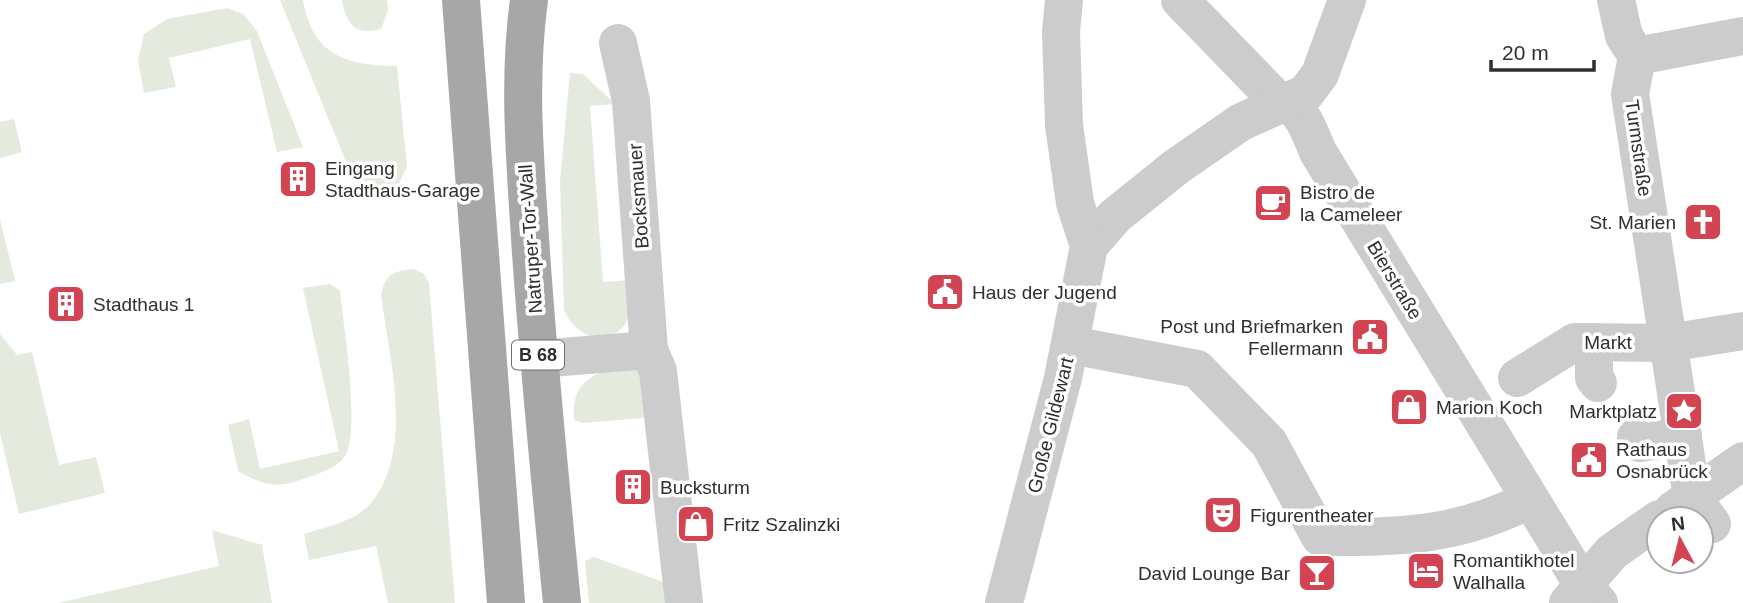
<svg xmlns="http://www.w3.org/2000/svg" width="1743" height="603" viewBox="0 0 1743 603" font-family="Arial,sans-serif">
<rect width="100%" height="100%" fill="#fff"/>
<g fill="#e5eade">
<path d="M280,0h23c10,56 42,65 94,66l10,101 -8,16 -28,6 -20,-15z"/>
<path d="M342,0h45l1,11 -7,18c-26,7 -35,-5 -39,-29z"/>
<path d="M227,8l16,6 14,17 46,116 -26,5 -27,-113 -81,19 7,29 -32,6 -6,-33 6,-26 23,-15z"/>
<path d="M570,73l13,1 32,30 -25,2 13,176 25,-2c1,14 5,32 -3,44 -19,27 -51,10 -61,-14l-4,-129z"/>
<path d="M14,119l8,33 -22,6v-36z"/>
<path d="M0,219l15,62 -15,3z"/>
<path d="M413,269l10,4 6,10 26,320h-67l-12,-57 -67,14 -5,-26c21,-7 53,-13 67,-31 44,-54 18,-146 10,-208 4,-20 12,-24 32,-26z"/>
<path d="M329,284l11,6c3,34 21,140 5,166 -7,11 -24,17 -36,21 -31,12 -43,10 -71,-6l-10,-46 21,-6 11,50 79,-18 -36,-163z"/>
<path d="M0,334l17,21 15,-3 27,113 37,-8 9,36 -86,21 -19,-81z"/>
<path d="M624,363l16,2 15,52 -73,6 -8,-3c-3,-39 18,-45 50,-57z"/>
<path d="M212,530l50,15 10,58h-214l161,-37z"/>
<path d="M594,557l75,27 2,19h-82l-4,-42z"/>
</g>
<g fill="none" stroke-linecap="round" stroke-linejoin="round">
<g stroke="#ccc" stroke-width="38">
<path d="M1180,0l95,98c27,8 33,30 43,54l265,433 16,18"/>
<path d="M1616,0l8,36 13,20 -7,38 62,403 20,27"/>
<path d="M1637,56l106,-20"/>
<path d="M1089,246l26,-30 61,-49 65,-45 65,-29 14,-19 27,-74"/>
<path d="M1594,342v36l4,5"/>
<path d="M1071,345l126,24 72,74 51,94c80,0 136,0 209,-37"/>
<path d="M649,350l9,21 26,232"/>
<path d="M538,359l111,-9 -18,-249 -13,-58"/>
<path d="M1517,378l58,-36 93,1 75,-12"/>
<path d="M1636,437l4,6 43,-7"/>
<path d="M1673,510l70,-49"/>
<path d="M1004,603l59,-225 26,-132 -14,-43 -11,-78 -3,-93 3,-32"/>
<path d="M1568,603l44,-51 47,-33"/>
</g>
<g stroke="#a7a7a7" stroke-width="38">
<path d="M461,0l45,603"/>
<path d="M529,0c-11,80 -4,158 1,238 8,122 20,243 32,365"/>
</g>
</g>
<defs>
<g id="building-square" transform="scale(2.0125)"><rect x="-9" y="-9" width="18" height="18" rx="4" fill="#d24451" stroke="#fff"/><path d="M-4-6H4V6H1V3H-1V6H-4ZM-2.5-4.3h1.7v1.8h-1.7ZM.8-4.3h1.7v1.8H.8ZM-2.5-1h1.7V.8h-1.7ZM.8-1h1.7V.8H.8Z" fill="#fff"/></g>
<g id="cafe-square" transform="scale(2.0125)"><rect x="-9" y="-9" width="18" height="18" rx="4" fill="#d24451" stroke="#fff"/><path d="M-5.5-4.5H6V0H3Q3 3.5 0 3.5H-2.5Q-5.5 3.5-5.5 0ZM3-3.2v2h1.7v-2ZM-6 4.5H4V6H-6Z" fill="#fff"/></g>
<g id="church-square" transform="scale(2.0125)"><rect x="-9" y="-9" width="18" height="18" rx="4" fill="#d24451" stroke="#fff"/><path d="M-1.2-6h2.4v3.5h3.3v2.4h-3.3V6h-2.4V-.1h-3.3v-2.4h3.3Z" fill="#fff"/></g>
<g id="civic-square" transform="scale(2.0125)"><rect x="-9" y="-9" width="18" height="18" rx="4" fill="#d24451" stroke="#fff"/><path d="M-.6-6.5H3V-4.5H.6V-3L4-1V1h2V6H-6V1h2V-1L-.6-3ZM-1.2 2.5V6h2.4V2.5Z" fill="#fff"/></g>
<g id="shop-square" transform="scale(2.0125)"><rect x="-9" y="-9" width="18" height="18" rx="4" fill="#d24451" stroke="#fff"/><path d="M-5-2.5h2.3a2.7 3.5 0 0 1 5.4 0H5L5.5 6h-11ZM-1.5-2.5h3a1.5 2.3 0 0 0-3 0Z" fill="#fff"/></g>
<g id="sight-square" transform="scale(2.0125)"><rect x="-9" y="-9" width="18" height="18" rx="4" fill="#d24451" stroke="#fff"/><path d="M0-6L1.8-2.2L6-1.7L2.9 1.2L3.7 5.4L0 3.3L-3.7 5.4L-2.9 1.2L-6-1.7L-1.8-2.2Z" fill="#fff"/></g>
<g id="theatre-square" transform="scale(2.0125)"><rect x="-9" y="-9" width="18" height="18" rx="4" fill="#d24451" stroke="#fff"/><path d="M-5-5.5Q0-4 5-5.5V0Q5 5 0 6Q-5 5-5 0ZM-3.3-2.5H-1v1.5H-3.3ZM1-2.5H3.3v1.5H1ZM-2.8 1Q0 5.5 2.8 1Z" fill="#fff"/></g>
<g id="hotel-square" transform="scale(2.0125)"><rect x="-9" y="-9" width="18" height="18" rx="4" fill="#d24451" stroke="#fff"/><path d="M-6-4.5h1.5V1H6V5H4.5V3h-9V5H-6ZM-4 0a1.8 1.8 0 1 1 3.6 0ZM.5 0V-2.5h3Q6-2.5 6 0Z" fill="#fff"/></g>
<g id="bar-square" transform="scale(2.0125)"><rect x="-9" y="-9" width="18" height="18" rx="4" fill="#d24451" stroke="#fff"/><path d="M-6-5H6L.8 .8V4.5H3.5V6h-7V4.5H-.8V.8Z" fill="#fff"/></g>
</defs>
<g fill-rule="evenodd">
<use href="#building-square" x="298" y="179"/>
<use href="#cafe-square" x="1273" y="203"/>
<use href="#church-square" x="1703" y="222"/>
<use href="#civic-square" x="945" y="292"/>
<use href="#building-square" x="66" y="304"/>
<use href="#civic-square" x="1370" y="337"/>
<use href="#shop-square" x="1409" y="407"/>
<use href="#sight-square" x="1684" y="411"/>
<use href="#civic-square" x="1589" y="460"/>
<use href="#building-square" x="633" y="487"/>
<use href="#theatre-square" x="1223" y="515"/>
<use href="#shop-square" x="696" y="524"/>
<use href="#hotel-square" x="1426" y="571"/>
<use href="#bar-square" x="1317" y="573"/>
</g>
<g text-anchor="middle" stroke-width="7" stroke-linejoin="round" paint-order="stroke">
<rect fill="#fff" stroke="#6d6d6d" stroke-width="2" x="512" y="340.5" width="52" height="29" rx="5"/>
<g font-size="18" font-weight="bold" fill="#2f2f2f">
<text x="538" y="361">B 68</text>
</g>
<g font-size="19" fill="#2f2f2f" stroke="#fff">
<text transform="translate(1639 148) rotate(82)" y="7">Turmstraße</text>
<text transform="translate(638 196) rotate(-94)" y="7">Bocksmauer</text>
<text transform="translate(530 239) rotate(-94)" y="7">Natruper-Tor-Wall</text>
<text transform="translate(1395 280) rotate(59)" y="7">Bierstraße</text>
<text x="1608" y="349">Markt</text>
<text transform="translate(1050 425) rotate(-76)" y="7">Große Gildewart</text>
</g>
<g font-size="19" fill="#2f2f2f" stroke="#fff" text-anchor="start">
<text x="325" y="175">Eingang<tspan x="325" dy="22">Stadthaus-Garage</tspan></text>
<text x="1300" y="199">Bistro de<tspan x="1300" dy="22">la Cameleer</tspan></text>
<text x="1676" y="229" text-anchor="end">St. Marien</text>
<text x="972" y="299">Haus der Jugend</text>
<text x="93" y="311">Stadthaus 1</text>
<text x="1343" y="333" text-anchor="end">Post und Briefmarken<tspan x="1343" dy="22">Fellermann</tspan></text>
<text x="1436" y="414">Marion Koch</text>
<text x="1657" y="418" text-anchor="end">Marktplatz</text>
<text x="1616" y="456">Rathaus<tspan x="1616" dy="22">Osnabrück</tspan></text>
<text x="660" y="494">Bucksturm</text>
<text x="1250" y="522">Figurentheater</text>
<text x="723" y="531">Fritz Szalinzki</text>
<text x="1453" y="567">Romantikhotel<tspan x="1453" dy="22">Walhalla</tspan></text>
<text x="1290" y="580" text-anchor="end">David Lounge Bar</text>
</g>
</g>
<g transform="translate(1680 540) rotate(353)"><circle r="33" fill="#ffffff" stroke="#acacac" stroke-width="2"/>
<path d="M0-5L12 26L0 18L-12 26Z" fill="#d24451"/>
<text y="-10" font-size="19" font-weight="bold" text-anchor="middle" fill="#2f2f2f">N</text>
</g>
<path d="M1491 60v10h103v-10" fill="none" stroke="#2f2f2f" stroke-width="3.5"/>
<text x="1502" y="60" font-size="21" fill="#2f2f2f" stroke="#ffffff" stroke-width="5" paint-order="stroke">20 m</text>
</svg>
